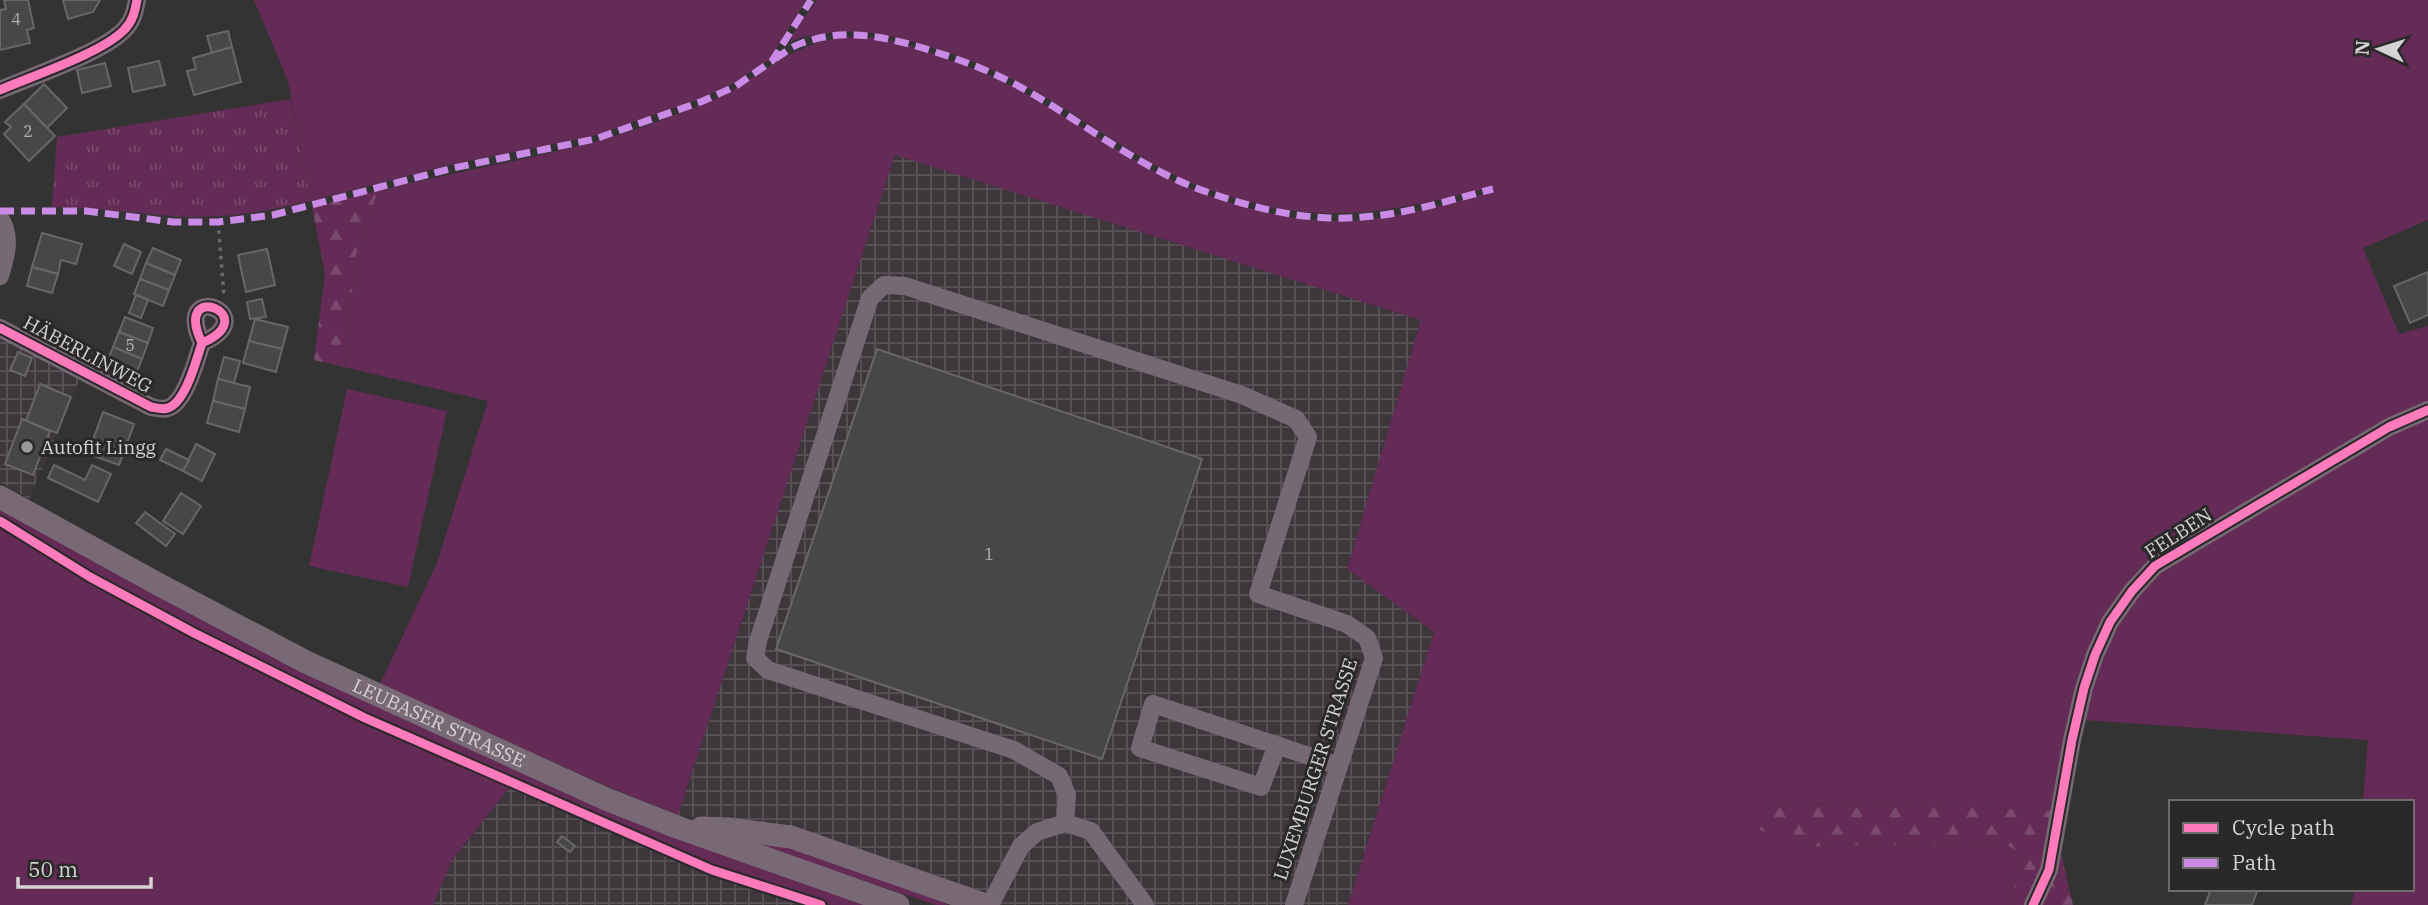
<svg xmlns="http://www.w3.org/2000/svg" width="2428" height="905" viewBox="0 0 2428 905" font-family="'IBM Plex Serif',serif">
<defs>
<pattern id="industrial-grid" width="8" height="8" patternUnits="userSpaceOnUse" patternTransform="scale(1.75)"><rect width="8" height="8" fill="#3d363b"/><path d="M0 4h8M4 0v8" fill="none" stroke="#585256"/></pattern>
<pattern id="forest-firs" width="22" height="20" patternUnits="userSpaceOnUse" patternTransform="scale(1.75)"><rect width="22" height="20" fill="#652b57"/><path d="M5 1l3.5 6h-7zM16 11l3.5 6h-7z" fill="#7a496e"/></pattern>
<pattern id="park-tufts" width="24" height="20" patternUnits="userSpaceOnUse" patternTransform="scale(1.75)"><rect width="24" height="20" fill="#652b57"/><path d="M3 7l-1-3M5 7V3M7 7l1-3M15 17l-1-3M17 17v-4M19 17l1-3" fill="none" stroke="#7a496e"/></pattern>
</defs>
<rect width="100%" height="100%" fill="#333"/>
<g fill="url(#industrial-grid)">
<path d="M895,154l527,166 -75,249 87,63 -86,273h-345l-276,-82 -49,-8z"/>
<path d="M0,335l81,41 -52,123 -29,-17z"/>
<path d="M510,787l200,86 95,32h-372l19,-45z"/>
</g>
<g fill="#652b57">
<path d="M254,0h552l-37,60 -35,23 -32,15 -109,38 -141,28 -141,37 -23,-120z"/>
<path d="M817,0h1611v220l-65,28 36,86 29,-8v75l-44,20 -233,142 -46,57 -49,192 -157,-10 -133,4 37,41 201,-5 15,12 -5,35 -6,16h-660l86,-273 -87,-63 74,-249 -526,-165 -217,660 -69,-28 -229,-103 57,-121 51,-162 -144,-34 12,-112 22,-64c72,-18 144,-30 216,-49 36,-9 72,-24 107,-37 53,-20 90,-66 150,-68 36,-2 76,15 109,27 64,22 120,63 178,98 64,38 152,65 228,58 43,-5 86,-17 128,-29l-1,-4c-76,18 -146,37 -225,19 -34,-7 -68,-18 -100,-34 -50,-26 -95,-61 -146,-88 -34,-18 -71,-32 -108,-42 -29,-8 -55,-13 -84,-9 -15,2 -27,2 -40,10l3,-9z"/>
<path d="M347,389l100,22 -39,176 -99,-21z"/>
<path d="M2428,415v490h-77l4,-16h57v-87h-49l5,-62 -284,-20c6,-43 24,-93 53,-126 25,-29 59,-46 91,-65 65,-40 133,-77 200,-114z"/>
<path d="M0,505l154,88 712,312h-35l-117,-39 -347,-150 -172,-85 -104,-58 -91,-56z"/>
<path d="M0,523c30,19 59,40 90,57 135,79 278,143 420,207l-58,73 -19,45h-433z"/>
<path d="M742,840l46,1 162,57 -3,7h-11z"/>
</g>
<g fill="url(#forest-firs)">
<path d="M378,191l-22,64 -12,112 -30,-7 11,-86 -13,-67z"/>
<path d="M1899,802l168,10 -6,41 12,52h-65l6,-16 5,-35 -15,-12 -201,5 -43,-17 6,-24z"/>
</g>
<path fill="url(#park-tufts)" d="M291,99l20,102c-46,11 -93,19 -140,15 -40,-3 -79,-9 -119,-9l5,-70z"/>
<g fill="#484748" stroke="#686768" stroke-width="2">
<path d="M4,0h24l6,28 -7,2 3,13 -30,7v-40l6,-1z"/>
<path d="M63,0h37l-7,12 -25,7z"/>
<path d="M228,31l4,16 -20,6 -5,-17z"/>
<path d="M232,47l9,35 -47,13 -7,-24 9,-2 -3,-11z"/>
<path d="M159,61l6,24 -32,7 -5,-24z"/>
<path d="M105,63l6,23 -29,7 -5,-23z"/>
<path d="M44,84l23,24 -20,20 -23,-24z"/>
<path d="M24,104l31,32 -26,25 -25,-27 7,-7 -6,-5z"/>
<path d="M42,233l40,11 -6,20 -15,-4 -3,14 -26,-7z"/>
<path d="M124,244l17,8 -9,22 -18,-8z"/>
<path d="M153,248l28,12 -6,15 -29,-12z"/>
<path d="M267,249l8,36 -29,7 -8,-37z"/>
<path d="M146,263l29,12 -6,15 -29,-11z"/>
<path d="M32,267l26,7 -6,19 -25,-7z"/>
<path d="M2428,272v43l-18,8 -16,-37z"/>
<path d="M140,279l29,11 -6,16 -29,-12z"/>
<path d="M136,295l12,5 -7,18 -12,-5z"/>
<path d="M262,299l4,18 -16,2 -3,-17z"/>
<path d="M125,317l28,11 -5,15 -29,-11z"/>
<path d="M255,319l33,8 -6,22 -33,-8z"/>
<path d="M119,332l29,11 -6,16 -29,-12z"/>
<path d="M249,341l33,8 -6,23 -33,-9z"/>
<path d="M113,347l29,12 -6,15 -29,-11z"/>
<path d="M877,349l325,110 -100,300 -326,-110z"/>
<path d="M18,352l14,6 -7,18 -15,-6z"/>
<path d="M224,357l16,4 -6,22 -16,-4z"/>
<path d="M218,379l32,8 -5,22 -32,-8z"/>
<path d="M40,384l31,13 -14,36 -31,-12z"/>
<path d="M213,401l32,8 -6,23 -32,-9z"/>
<path d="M103,412l31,12 -15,41 -31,-11z"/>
<path d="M22,419l28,12 -17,44 -28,-11z"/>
<path d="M196,444l19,10 -13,27 -19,-10z"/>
<path d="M166,449l23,11 -6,11 -23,-11z"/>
<path d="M54,465l31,15 7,-15 19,9 -13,28 -50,-24z"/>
<path d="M181,493l20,13 -18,28 -20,-13z"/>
<path d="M145,512l30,22 -9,12 -30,-23z"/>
<path d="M562,836l13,10 -5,6 -13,-10z"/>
<path d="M2211,889h47l-6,16h-47z"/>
</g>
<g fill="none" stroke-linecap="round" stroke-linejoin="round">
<path stroke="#6e676c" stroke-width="3.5" stroke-dasharray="3.5 5" stroke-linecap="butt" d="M218,222l6,74"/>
<g stroke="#776973" stroke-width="18">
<path d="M0,90c32,-14 102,-37 124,-60 9,-9 11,-19 13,-30"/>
<path d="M0,218c12,19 6,38 0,58"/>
<path d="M0,328l151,79c6,1 12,3 17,1 18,-6 28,-48 34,-65 -31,-65 64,-28 0,0"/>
<path d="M1277,745l-16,42 -121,-39 13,-44 186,62"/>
<path d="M1065,823l2,-28 -8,-19 -45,-26 -246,-80 -13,-12 3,-17 112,-343 14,-13 21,1 337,109 54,24 12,18 -50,157 89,30 20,14 7,20 -80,247"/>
<path d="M990,905l31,-59 16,-14 28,-9 26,8 54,74"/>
<path d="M2033,905l16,-35 23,-130 12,-52 11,-33 15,-33 22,-31 23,-25 234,-139 39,-17"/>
</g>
<g stroke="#786974" stroke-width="23">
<path id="s1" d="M0,497l158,87 148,78 300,137 71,28 221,78"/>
<path d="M701,828l28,1 62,8 195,68"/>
</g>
<g stroke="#ca8be6" stroke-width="7" stroke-dasharray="14 7" stroke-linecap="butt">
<path d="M775,59c8,-5 17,-13 27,-16 40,-14 74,-8 114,3 37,11 74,24 108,43 62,35 120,83 189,105 47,16 100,28 150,23 44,-3 87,-17 130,-28"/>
<path d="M0,211h86l87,11h45l55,-7 180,-47 142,-29 108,-38 33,-15 36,-25 39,-61"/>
</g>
<g stroke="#2a2829" stroke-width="13">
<g id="cycleway">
<path d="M0,90c32,-14 102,-37 124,-60 9,-9 11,-19 13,-30"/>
<path d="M0,328l151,79c6,1 12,3 17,1 18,-6 28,-48 34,-65 -31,-65 64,-28 0,0"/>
<path d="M0,521l90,56 104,56 171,85 347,152 109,35"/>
<path d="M2033,905l16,-35 23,-130 12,-52 11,-33 15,-33 22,-31 23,-25 234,-139 39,-17"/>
</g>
</g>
<use href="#cycleway" stroke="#fd7abc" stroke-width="9"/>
</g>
<circle fill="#9c9b9c" stroke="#2a2829" stroke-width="2.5" cx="27" cy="447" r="7"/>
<g text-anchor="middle" stroke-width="6" stroke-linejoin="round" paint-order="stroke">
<g font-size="16" fill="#b2b0b1">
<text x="16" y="25">4</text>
<text x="28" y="137">2</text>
<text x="130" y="351">5</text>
<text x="989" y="560">1</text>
</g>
<g font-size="19" fill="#d5d3d4" stroke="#2a2829">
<text transform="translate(88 354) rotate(28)" y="7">HÄBERLINWEG</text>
<text transform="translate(2178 533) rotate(-33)" y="7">FELBEN</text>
<text dy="7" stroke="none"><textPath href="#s1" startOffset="494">LEUBASER STRASSE</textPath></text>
<text transform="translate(1315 769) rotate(-72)" y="7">LUXEMBURGER STRASSE</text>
</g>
<g font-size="19" fill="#d5d3d4" stroke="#2a2829" text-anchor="start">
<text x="41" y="454">Autofit Lingg</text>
</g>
</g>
<rect x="2169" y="800" width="245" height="91" fill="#2a2829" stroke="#6e6c6d" stroke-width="2"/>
<rect x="2183" y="823" width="35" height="10" fill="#fd7abc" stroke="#6e6c6d" stroke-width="2"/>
<text x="2232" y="835" font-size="21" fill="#d5d3d4">Cycle path</text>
<rect x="2183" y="858" width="35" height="10" fill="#ca8be6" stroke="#6e6c6d" stroke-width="2"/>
<text x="2232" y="870" font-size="21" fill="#d5d3d4">Path</text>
<g transform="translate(2379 49) rotate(274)" stroke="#2a2829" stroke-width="5" paint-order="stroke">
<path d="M0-5L12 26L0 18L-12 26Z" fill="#d5d3d4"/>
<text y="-10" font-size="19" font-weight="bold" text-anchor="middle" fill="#d5d3d4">N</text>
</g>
<path d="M18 877v10h133v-10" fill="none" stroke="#d5d3d4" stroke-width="3.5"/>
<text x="28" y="877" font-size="21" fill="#d5d3d4" stroke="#2a2829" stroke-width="5" paint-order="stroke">50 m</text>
</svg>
